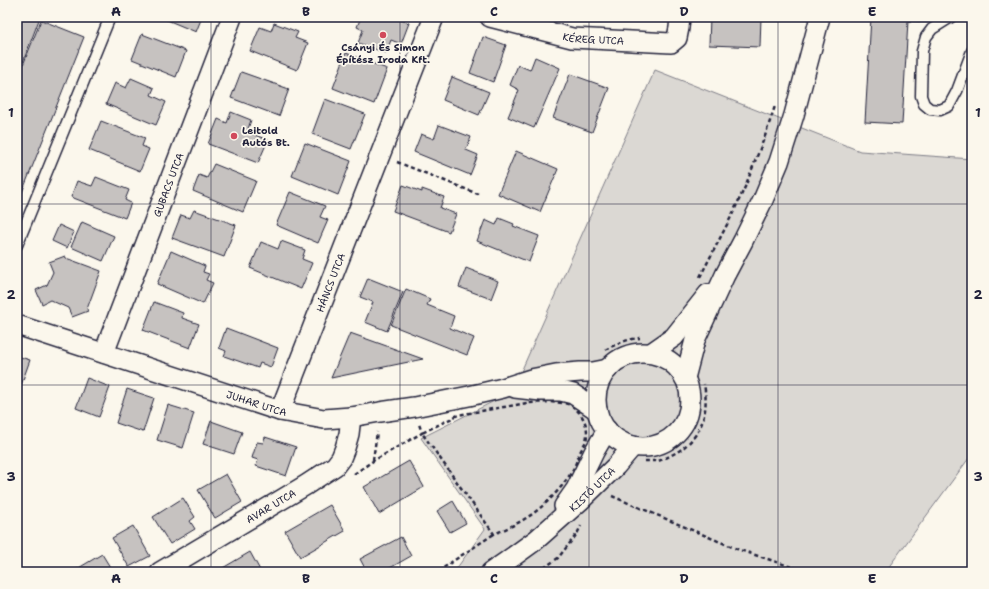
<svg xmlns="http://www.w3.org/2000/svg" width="989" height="589" viewBox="0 0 989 589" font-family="'Shantell Sans',sans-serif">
<rect width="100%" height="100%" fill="#fbf7ec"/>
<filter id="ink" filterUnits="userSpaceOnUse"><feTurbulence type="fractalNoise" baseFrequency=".025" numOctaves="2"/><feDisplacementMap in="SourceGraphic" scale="8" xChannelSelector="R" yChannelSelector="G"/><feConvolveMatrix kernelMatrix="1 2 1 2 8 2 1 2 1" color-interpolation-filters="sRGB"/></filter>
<g filter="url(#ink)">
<path fill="#dbd8d3" stroke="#7e7d87" d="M655,70l205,81 112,8v295l-87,118h-431l31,-43 -64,-91 91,-46z"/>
<g fill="#c6c2c0" stroke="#22223b">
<path d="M17,17h23l-17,45 -6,-2z"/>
<path d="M160,17h42l-6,15z"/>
<path d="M293,17h14l-2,5z"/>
<path d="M361,17h32l16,6 -8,21 -10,-4 -5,13 -28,-10 5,-13 -6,-3z"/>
<path d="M710,17h51l-1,30 -51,-2z"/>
<path d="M871,17h58l-1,5 -20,-1 -6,103 -37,-2z"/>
<path d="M41,20l43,17 -67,168v-125z"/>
<path d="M274,23l24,9 -3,6 13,5 -11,27 -47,-19 10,-24 11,4z"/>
<path d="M142,34l44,17 -10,26 -44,-18z"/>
<path d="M483,37l23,8 -13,37 -23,-9z"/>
<path d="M346,53l41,16 -13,35 -41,-16z"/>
<path d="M535,57l25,11 -26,60 -26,-11 11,-27 -9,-5 8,-20 12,5z"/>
<path d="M241,72l48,17 -10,27 -48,-18z"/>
<path d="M570,74l39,14 -17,44 -39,-14z"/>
<path d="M452,77l37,15 -10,23 -36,-15z"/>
<path d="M131,78l23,10 -3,7 15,7 -10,23 -50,-21 9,-21 11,5z"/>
<path d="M325,99l40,15 -14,35 -39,-15z"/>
<path d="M231,112l20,8 -4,12 21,8 -10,23 -50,-19 10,-25 9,4z"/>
<path d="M101,121l44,17 -3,8 7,3 -9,22 -51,-21z"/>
<path d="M439,125l32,12 -5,13 12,5 -8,20 -56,-23 7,-18 13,5z"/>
<path d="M305,143l46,18 -13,34 -46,-19z"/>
<path d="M516,151l42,18 -18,43 -42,-18z"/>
<path d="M214,164l42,17 -13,31 -50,-21 6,-16 8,3z"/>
<path d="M96,177l33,13 -4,10 6,3 -6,15 -54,-21 6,-16 15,5z"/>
<path d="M403,185l19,7v-3l22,8 -4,11 16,6 -7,18 -56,-21z"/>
<path d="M290,192l35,14 -5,11 8,3 -10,23 -42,-18z"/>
<path d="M194,210l42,15 -12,32 -52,-19 9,-23 9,3z"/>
<path d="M499,218l15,6 -1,2 26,10 -10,26 -52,-21 8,-21 11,5z"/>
<path d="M82,222l32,14 -11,25 -32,-14z"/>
<path d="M59,225l15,7 -7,16 -15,-7z"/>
<path d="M281,241l24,9 -3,9 10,4 -11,26 -51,-21 11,-26 17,7z"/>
<path d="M171,251l34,15 -2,6 6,2 -3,6 7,3 -10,21 -46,-20z"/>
<path d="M65,256l1,2 35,13 -14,38 1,2 -16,6 -4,-9 -18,-8 -8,4 -6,-14 11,-5 6,-13 -4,-10z"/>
<path d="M466,268l32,13 -7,18 -32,-12z"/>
<path d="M368,278l35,14 -16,39 -22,-9 8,-20 -13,-5z"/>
<path d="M406,289l24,10 -3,6 27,11 -4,12 24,10 -7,17 -76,-30z"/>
<path d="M154,302l29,11 -1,5 17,6 -9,24 -47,-18z"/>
<path d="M226,328l52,20 -7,19 -11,-4 -2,5 -34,-12 2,-5 -7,-3z"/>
<path d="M350,333l73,26 -92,19z"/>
<path d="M17,356l13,4 -10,28 -3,-2z"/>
<path d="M87,378l23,9 -11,30 -23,-9z"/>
<path d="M127,389l27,9 -11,34 -27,-9z"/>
<path d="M168,405l26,8 -11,35 -26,-8z"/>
<path d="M211,421l31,11 -8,22 -31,-10z"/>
<path d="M265,437l31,10 -10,29 -30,-10 2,-6 -6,-2 5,-16 6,1z"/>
<path d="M409,461l15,26 -45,27 -15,-27z"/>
<path d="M226,474l16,28 -27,16 -17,-28z"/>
<path d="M183,498l12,19 -5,4 5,8 -25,15 -17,-27z"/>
<path d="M453,501l13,22 -16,9 -13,-21z"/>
<path d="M330,505l15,26 -45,26 -15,-26z"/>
<path d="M133,526l17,30 -21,11 -17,-29z"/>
<path d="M401,537l10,19 -28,16h-16l-7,-13z"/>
<path d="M250,552l11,20h-45z"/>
<path d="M102,554l11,18h-41z"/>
</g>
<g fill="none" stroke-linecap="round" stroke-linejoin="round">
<g stroke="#22223b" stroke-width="13">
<g id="service">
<path d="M951,17l-19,12 -6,8 -4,14 -1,45 3,8 6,5 10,1 9,-4 8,-15 15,-40"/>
<path d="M17,245l93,-228"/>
</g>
</g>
<g stroke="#22223b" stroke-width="22">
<g id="minor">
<path id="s1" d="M490,17l82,21 99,5 6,-5 2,-10 1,-11"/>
<path id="s2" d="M17,325l263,86 44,8 27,-2 29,-5 34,-5 55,-11 34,-8 28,-9 25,-5 24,-2h13l15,-3"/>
<path id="s3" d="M104,353l128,-336"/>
<path d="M651,353l23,-16 34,-43"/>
<circle cx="643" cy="400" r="47"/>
<path d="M685,378l10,-38 30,-65 18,-34 20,-41 16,-38 15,-47 26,-98"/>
<path d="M515,388l26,3h20l12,3 24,16"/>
<path id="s4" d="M280,411l154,-394"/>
<path d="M564,506l12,-17 18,-37 13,-22"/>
<path id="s5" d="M160,572l146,-87 29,-19 6,-8 4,-10 4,-14 2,-17"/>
<path id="s6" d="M491,572l16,-11 29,-21 44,-39 36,-35 17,-20"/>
</g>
</g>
<g stroke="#22223b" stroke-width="2.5" stroke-dasharray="4 3" stroke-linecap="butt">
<path d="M397,162l81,32"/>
<path d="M700,277l32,-62 13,-28 20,-51 10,-30"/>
<path d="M605,350c11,-6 22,-11 35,-12"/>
<path d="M551,402c6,1 15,0 21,4 11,7 19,24 13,37 -2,4 -4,7 -6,11 -2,6 -4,12 -7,17 -7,13 -21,28 -32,37 -14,12 -30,19 -46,26l-72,-101 36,-18 69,-12z"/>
<path d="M373,460l4,-28"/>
<path d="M645,461c4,0 9,0 13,0 6,-2 14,-6 19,-9 26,-16 32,-41 27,-68"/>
<path d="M354,474l19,-13 49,-28 -3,-9"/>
<path d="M612,496l125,53 70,23"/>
<path d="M438,572l15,-11 41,-27"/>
<path d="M538,572l20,-14 19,-24 4,-8"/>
</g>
<use href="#service" stroke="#fbf7ec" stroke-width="10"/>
<use href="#minor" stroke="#fbf7ec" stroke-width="19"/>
</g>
</g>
<path fill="none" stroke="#22223b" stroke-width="1" stroke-opacity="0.55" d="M211,17v555M400,17v555M589,17v555M778,17v555M17,204h955M17,385h955"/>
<g fill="#d1495b" stroke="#fbf7ec" stroke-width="1.5">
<circle cx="383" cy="35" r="4"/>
<circle cx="234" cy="136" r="4"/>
</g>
<g text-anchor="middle" stroke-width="3.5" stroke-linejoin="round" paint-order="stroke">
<g font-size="10" fill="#22223b" stroke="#fbf7ec">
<text dy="4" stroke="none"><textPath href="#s1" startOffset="106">KÉREG UTCA</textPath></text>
<text dy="4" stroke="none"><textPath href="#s3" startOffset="180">GUBACS UTCA</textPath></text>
<text dy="4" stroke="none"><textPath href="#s4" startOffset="138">HÁNCS UTCA</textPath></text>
<text dy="4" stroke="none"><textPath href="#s2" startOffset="252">JUHAR UTCA</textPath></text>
<text dy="4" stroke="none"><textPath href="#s6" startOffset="131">KISTÓ UTCA</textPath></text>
<text dy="4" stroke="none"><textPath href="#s5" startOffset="129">AVAR UTCA</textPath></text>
</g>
<g font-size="10" font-weight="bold" fill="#22223b" stroke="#fbf7ec">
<text x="383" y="51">Csányi És Simon<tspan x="383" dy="12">Építész Iroda Kft.</tspan></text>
<text x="242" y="134" text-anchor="start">Leitold<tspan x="242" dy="12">Autós Bt.</tspan></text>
</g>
</g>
<rect width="989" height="589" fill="none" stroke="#fbf7ec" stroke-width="44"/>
<rect x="22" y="22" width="945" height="545" fill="none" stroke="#22223b" stroke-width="1.5"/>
<g font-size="13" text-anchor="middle" font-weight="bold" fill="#22223b">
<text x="116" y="16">A</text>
<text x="306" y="16">B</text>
<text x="494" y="16">C</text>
<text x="684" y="16">D</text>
<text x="872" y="16">E</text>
<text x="11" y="117">1</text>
<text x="978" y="117">1</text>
<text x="11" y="299">2</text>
<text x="978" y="299">2</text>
<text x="11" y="481">3</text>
<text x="978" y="481">3</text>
<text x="116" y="583">A</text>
<text x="306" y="583">B</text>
<text x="494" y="583">C</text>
<text x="684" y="583">D</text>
<text x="872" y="583">E</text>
</g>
</svg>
